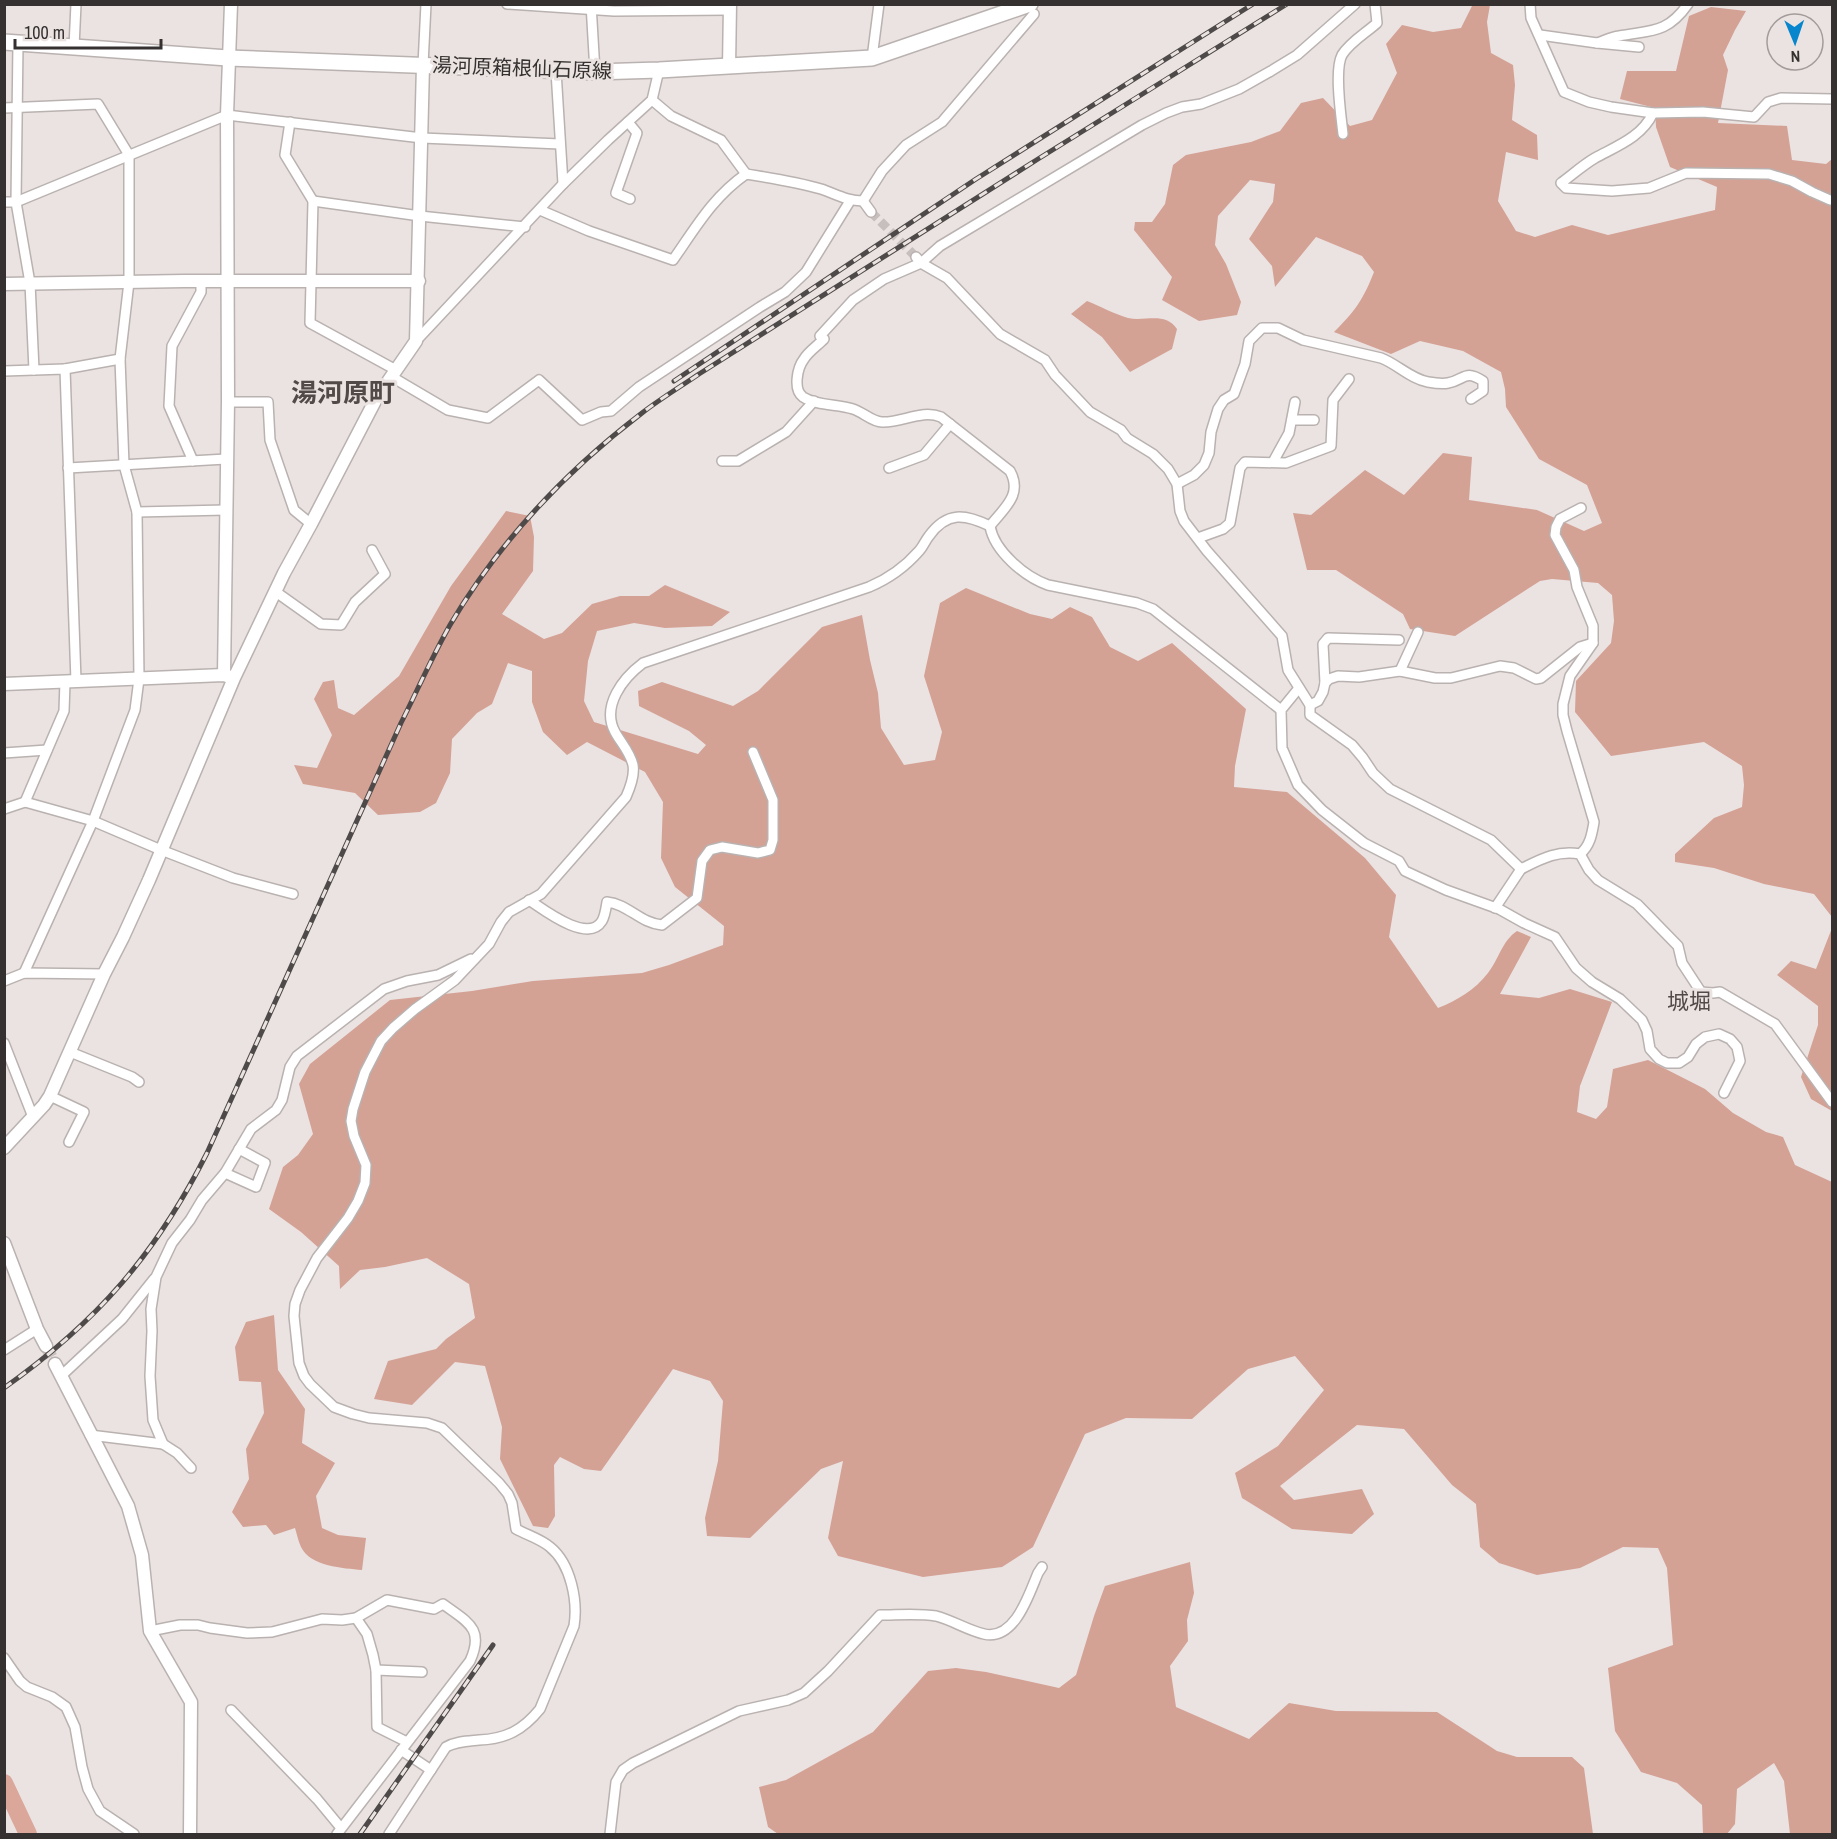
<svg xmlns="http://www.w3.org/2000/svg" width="1837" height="1839" viewBox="0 0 1837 1839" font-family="'Archivo Narrow','Noto Sans JP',sans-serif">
<rect width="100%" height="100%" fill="#ebe3e1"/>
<g fill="#d4a195">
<path d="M1473,4l17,1 -3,17 4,31 22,12 2,20 -3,35 25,15 1,25 -32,-8 -8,49 18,30 19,6 37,-12 36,10 107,-25 2,-23 -47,-20 -14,-40 -1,-19 -35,-9 7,-28h49l13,-55 22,-9 35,4 -11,19 -12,25 5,15 -10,53 69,3 5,34 34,4 6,-5v758l-18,-23 -50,-10 -50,-16 -39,-6v-8l39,-36 28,-11 2,-22 -2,-19 -38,-24 -93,14 -36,-44 1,-31 35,-38 3,-22 -2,-26 -14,-12 -46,-4 -12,2 -85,55 -45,-7 -7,-15 -67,-44h-29l-14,-57 18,2 54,-45 39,25 39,-42 29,4 -3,43 68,10 47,21 18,-8 -15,-38 -48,-26 -33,-52 -1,-18 -4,-17 -38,-21 -43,-10 -29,13 -57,-22c21,-21 29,-32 40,-60l-12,-16 -46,-19 -41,50 -3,-21 -23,-27 24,-37 2,-18 -25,-4 -32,36 -3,29 11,19 15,38 -4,13 -38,6 -37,-21 10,-23 -38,-47 1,-8h17l13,-18 8,-39 13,-10 65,-13 29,-11 21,-28 22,-5 27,28 22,-6 25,-47 -11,-29 16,-19 31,7 28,-4z"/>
<path d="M1087,301c13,5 27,13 41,17 17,4 37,-7 49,11l-5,20 -42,23 -28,-35 -31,-23z"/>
<path d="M506,511l24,5 4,21 -1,34 -31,43 42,25 18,-6 30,-29 28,-8h29l16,-11 65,27 -18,14 -47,2 -31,-5 -37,8 -9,30 -4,40 10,21 104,32 8,-9 -17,-14 -50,-25 -1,-15 24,-9 71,24 25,-15 64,-64 40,-12 8,45 8,33 3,35 23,37 31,-5 7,-28 -18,-56 16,-73 26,-15 64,26 22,5 18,-12 22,10 18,30 28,14 34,-18 74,66 -11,57 -1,21 53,5 78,66 31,37 -7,42 49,71c18,-7 37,-18 50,-35 11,-14 14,-32 29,-42l14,6 -31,57 39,4 31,-9 42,13 -32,84 -3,26 19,7 11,-12 6,-38 35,-9 57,29 28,24 33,19 17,5 12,28 37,17v652h-42l-6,-53 -10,-18 -37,26 -2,35 -8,10h-24l-1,-29 -25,-22 -36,-11 -26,-41 -7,-63 65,-23 -6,-77 -9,-20 -35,-1 -43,21 -43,7 -38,-12 -19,-16 -4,-43 -24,-19 -48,-56 -47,-4 -77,61 14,14 68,-11 12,25 -22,20 -60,-5 -50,-31 -7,-25 43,-27 46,-56 -29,-34 -47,13 -56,50 -66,-1 -41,16 -52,113 -31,20 -79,10 -85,-21 -10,-18 15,-77 -22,8 -71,69 -43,-2 -2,-18 13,-57 5,-60 -13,-20 -37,-12 -72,102 -17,-2 -24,-12 -6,8 1,51 -7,12 -15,-2 -33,-67 2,-32 -17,-61 -30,-4 -43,43 -38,-6 14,-38 48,-12 10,-10 29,-21 -6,-34 -42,-26 -42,9 -25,3 -20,19 -1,-23 -38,-34 -32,-23 14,-42 15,-12 15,-21 -14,-50 11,-20 80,-64 82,-9 61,-10 109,-8 27,-8 54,-20 1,-19 -49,-39 -14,-29 2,-56 -18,-30 -58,-30 -20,13 -24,-23 -11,-30v-31l-24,-8 -16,41 -15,9 -25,26 -2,34 -14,30 -16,9 -42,3 -23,-22 -52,-9 -9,-19 23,3 15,-33 -18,-36 9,-17 11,-2 4,28 16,7 45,-39 52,-90z"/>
<path d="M1832,928v183l-21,-12 -10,-22 17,-52v-19l-41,-31 14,-14 25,8z"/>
<path d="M274,1315l4,55 27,39 -3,34 33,20 -19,33 6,32 16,7 28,3 -4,32c-19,-2 -51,-3 -61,-23 -3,-6 -4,-13 -6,-19l-21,7 -8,-10 -23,2 -11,-15 17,-33 -3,-30 18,-36 -3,-31 -22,-1 -4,-34 11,-25z"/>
<path d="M1190,1562l4,31 -7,27 1,21 -18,25 6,41 73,32 40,-36 47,8 101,1 60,39 20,6h55l12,11 9,66h-815l-10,-7 -9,-40 27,-7 87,-48 55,-61 28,-3 30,4 73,16 17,-13 18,-59 11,-30z"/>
</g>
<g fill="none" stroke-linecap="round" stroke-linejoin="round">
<path stroke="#daa79a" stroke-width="18" d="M4,1783l24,51"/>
<path stroke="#c6bfbe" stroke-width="9" stroke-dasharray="9 4.5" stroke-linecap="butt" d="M871,212l45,45"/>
<path stroke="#c6bfbe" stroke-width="12" stroke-dasharray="12 6" stroke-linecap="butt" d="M46,1346l9,18"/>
<g stroke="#b9b2b0" stroke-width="12">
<g id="minor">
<path d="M507,4l107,7 116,-1"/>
<path d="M591,4l4,68"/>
<path d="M1530,4l1,14 33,74 25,10 22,5 42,6 50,-1 51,5 14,-15 13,-4 51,1"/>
<path d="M1540,35l57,8 42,4"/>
<path d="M18,43l-2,159 14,81 4,87"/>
<path d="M1597,43c7,-2 14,-6 22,-7 32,-6 48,-2 69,-32"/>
<path d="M74,47l2,-43"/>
<path d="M872,58l7,-54"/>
<path d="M423,65l3,-61"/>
<path d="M556,71l7,113"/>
<path d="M652,100l19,16 50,24 25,34"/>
<path d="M4,108l94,-4 31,51v127l-9,77 4,106 13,47 2,167 -4,31 -42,111 -69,152"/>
<path d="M1653,113c-11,24 -36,33 -58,45 -12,7 -23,17 -34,25l5,5 46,3 37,-3 37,-15 83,1 23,7 20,11 18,8"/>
<path d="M290,122l-5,33 28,46 -3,122 86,47"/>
<path d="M628,122l9,11 -21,60 14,6"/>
<path d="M1343,134c-2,-18 -9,-64 -1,-79 8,-13 24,-22 35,-32l-2,-19"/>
<path d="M313,201l107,15 105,11"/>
<path d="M863,201l19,-30 24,-26 36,-23 92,-108"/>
<path d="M863,201l8,11"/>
<path d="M4,202h12l211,-87 195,23 138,6"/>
<path d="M540,210l49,21 84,29c23,-33 40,-63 73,-86 25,4 51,8 75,15 15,5 26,12 42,12"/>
<path d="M916,257l5,6 26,15 53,56 45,26 10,15 35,37 31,18 6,8 26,16 15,15 9,15 3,27 4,10 23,30 75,85 6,34 22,35v10l42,30 11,13 10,15 17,16 101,51 30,29c20,-10 36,-19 59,-15l9,16 9,10 39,24 41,42 4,17 19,29 12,1 7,-1 55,32 57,78"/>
<path d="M416,341l147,-157 45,-44 44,-40 7,-30"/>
<path d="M65,369l55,-10"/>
<path d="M4,371l61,-2 11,312"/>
<path d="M392,377l56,33 40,8 51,-38 43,40 19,-8 10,-1 28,-24 121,-80 25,-15 21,-20 44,-71"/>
<path d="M228,402h40l2,38 24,70 17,14"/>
<path d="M1292,420h22"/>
<path d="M193,461l-24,-55 3,-60 29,-54v-11"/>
<path d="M722,461h16l48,-29 28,-31"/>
<path d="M1273,462l16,-29 6,-31"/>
<path d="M68,468l158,-9"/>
<path d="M889,468l35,-13 26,-31"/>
<path d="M1177,484l17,-9 10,-10 5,-12 2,-21 7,-23 6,-9 10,-6 11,-30 4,-23 13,-13h16l25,12 78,18c16,6 30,21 47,24 6,1 15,2 20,1 17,-3 16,-14 35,-2v10l-12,8"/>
<path d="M137,512l89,-2"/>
<path d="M1198,538l25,-9 7,-6 10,-55 5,-6 41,1 45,-17 2,-46 16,-21"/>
<path d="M276,592l45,32 20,1 14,-23 30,-28 -13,-24"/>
<path d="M1400,671l18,-39"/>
<path d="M1325,683l-2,-39 5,-6 71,2"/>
<path d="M1299,688l-18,22 1,38 16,37 24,25 42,33 35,18 6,10 41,19 53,19 25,14 31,14 21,31 16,14 28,17 22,21 5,11 3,18 9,10 8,4h12l9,-6 8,-13 9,-7 14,-3 11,5 7,8 3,14 -16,32"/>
<path d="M1310,705l8,-4 5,-9 2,-9 4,-4 9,-3 21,1 41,-6 35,7h16l49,-12 14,2 22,11 5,-1 39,-31 13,-4"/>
<path d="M1281,710l-128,-101 -16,-6 -89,-18c-23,-8 -54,-34 -58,-59 14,-18 33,-31 20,-55l-69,-54c-19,-8 -39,6 -59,5 -10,0 -19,-10 -29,-13 -15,-5 -36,-3 -50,-12 -10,-7 -6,-29 1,-38 4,-7 13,-13 20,-20l-4,-3 33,-36 31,-21 37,-16 19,-17 202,-121 24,-12 16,-6 19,-3 38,-15 32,-18 26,-16 58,-51"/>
<path d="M4,753l43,-3"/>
<path d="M25,802l39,-91 1,-29"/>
<path d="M4,809l21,-7 68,19 68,29 72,28 60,16"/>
<path d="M1580,854c10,-8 12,-20 14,-32l-27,-91 -4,-16v-11l7,-28 23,-33v-17l-16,-39 -3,-17 -19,-35 1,-8 4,-8 21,-11"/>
<path d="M529,900c15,10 59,44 73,21 3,-5 4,-13 5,-19 21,2 33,21 55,23l35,-27 5,-37 8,-11 12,-3 36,6 12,-3 3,-10v-40l-20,-48"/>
<path d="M1495,908l26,-39"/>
<path d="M4,981l20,-8 80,1"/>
<path d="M4,1043l29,74"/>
<path d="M70,1052l62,25 7,5"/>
<path d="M50,1096l34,16 -15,30"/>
<path d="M225,1173l31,14 9,-24 -26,-14"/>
<path d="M4,1350l33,-21"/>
<path d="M61,1376l61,-57 32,-40"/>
<path d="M90,1435l73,9 14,9 14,15"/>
<path d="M163,1444l-10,-24 -3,-44 2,-45 -1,-22 5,-32 16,-34 18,-23 12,-20 23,-27 26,-44 25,-19 6,-10 8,-33 7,-11 87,-67 23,-8 31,-6 33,-16"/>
<path d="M356,1618l11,16 6,21 3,15 1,57 30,15"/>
<path d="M150,1631l30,-6h18l12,3 37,5 25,-1 50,-13 20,1 14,-2 31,-18 47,9 9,-5c24,18 42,24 27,57l-133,173"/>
<path d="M4,1658l16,23 7,6 25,10 14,10 9,20 7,40 6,22 12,22 34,23"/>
<path d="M376,1670l46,2"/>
<path d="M231,1710l86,89 24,29"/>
<path d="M401,1750l30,20"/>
<path d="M389,1834l57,-87c10,-6 22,-6 33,-7 27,-1 44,-10 61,-31l34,-83c4,-25 -3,-62 -24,-79 -9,-8 -23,-12 -34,-18l-4,-26 -4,-9 -9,-11 -57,-55 -15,-5 -58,-5 -16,-4 -19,-7 -24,-23 -6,-8 -5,-13 -5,-47 1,-12 5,-14 17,-32 31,-40 10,-17 7,-18 1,-18 -12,-29 -3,-15 2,-12 12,-37 16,-31 12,-13 22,-19 40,-29 34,-36 12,-22 8,-10 32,-18 85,-97c4,-9 9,-21 7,-32 -3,-13 -12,-22 -18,-33 -14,-26 8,-54 28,-69l226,-76c19,-8 36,-20 50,-36 4,-4 6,-10 10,-15 18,-25 36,-22 61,-10"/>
<path d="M610,1834l6,-52 7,-12 10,-7 106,-52 49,-11 16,-7 24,-22 52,-56c17,0 39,-2 56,1 16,4 31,14 48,18 31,7 45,-40 54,-61l4,-6"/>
</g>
</g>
<g stroke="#b9b2b0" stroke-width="15">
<g id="tertiary">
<path d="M729,67l1,-63"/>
<path d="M4,284l180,-3h235"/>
<path d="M224,675l4,-273 -1,-287 4,-111"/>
<path d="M4,684l220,-9 6,2"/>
<path d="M4,1148l40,-43 6,-9 54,-122 19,-37 26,-57 85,-202 50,-105 27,-49 65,-125 40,-58 7,-276"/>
<path d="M4,1243l33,86 9,17"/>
<path d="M55,1364l73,142 14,49 8,76 41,71 -1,132"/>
</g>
</g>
<g stroke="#b9b2b0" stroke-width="18">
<path id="primary" d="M4,42l224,16 367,14 64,-2 213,-12 158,-54"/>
</g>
<use href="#minor" stroke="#fff" stroke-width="9"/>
<use href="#tertiary" stroke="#fff" stroke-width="12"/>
<use href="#primary" stroke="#fff" stroke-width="15"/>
<g stroke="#4e4a49" stroke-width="5">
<g id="rail">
<path d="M674,381l302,-202 277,-175"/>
<path d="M4,1388c93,-66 152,-134 203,-235l194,-430c16,-32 31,-66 49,-98 49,-83 116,-154 192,-212 18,-14 38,-26 57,-39l339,-215 249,-155"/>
<path d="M360,1834l133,-189"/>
</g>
</g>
<use href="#rail" stroke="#ebe3e1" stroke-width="3" stroke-dasharray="9" stroke-linecap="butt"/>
</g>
<g text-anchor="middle" stroke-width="6" stroke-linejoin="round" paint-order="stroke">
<g font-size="20" fill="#343130" stroke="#ebe3e1">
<text transform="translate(522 68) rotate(2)" y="7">湯河原箱根仙石原線</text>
</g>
<g font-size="22" fill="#514a49" stroke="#ebe3e1">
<text x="1689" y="1009">城堀</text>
</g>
<g font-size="26" font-weight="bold" fill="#514a49" stroke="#ebe3e1">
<text x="343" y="402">湯河原町</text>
</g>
</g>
<rect width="1837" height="1839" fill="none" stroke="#343130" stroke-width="12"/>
<g transform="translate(1795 42) rotate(178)"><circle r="28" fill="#ebe3e1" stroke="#a29c9a" stroke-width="1.5"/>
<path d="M0-4.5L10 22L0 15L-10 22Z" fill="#0786cd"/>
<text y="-9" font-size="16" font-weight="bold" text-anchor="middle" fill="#343130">N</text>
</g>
<path d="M15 39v9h146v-9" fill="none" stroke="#343130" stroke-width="3"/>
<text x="24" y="39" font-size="18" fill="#343130" stroke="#ebe3e1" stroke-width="4.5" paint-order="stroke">100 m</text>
</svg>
